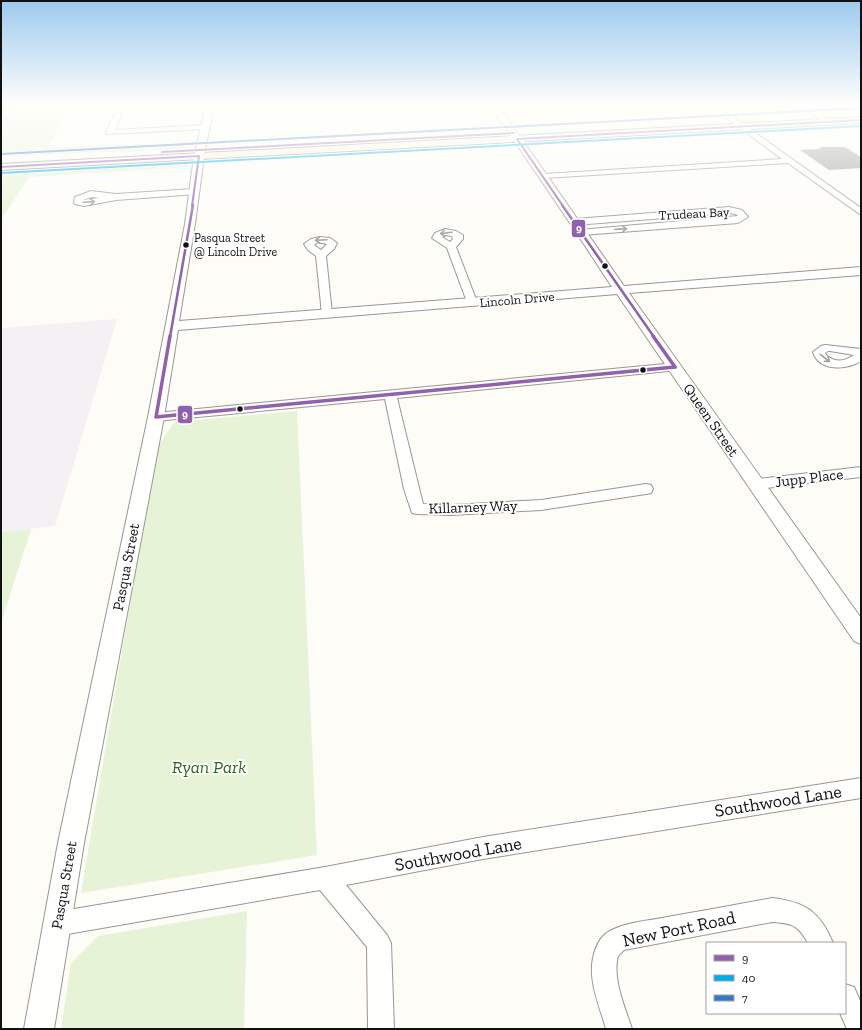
<svg xmlns="http://www.w3.org/2000/svg" width="862" height="1030" viewBox="0 0 862 1030" font-family="'Zilla Slab',serif">
<rect width="100%" height="100%" fill="#fdfcf7"/>
<path fill="#f5f0f3" d="M117,319l-62,207 -54,6v-204z"/>
<g fill="#e7f3d7">
<path d="M18,105h54l-25,43 147,-6v4l-9,3 -184,7v-29z"/>
<path d="M183,160l5,2v5l-159,10 -28,43v-49z"/>
<path d="M297,411l20,444 -236,38 75,-443 18,-28z"/>
<path d="M31,529l-30,94v-91z"/>
<path d="M247,911l-3,118h-183l10,-66 27,-27z"/>
</g>
<path fill="#a19f9c" d="M821,147h24l16,10v11l-32,2 -29,-20 19,-1z"/>
<g fill="none" stroke-linecap="round" stroke-linejoin="round">
<g stroke="#979795" stroke-width="2">
<g id="minor">
<path d="M119,105h6l-10,25 91,-5 4,2 -4,2 -99,5 -1,-2z"/>
<path d="M709,105h7l145,103v7l-73,-52 -244,15 -4,-2 4,-2 238,-15z"/>
<path d="M797,105h8l25,16 -5,1z"/>
<path d="M194,189l3,1 1,2 -1,2 -81,6 -32,6 -9,-2 -1,-2 1,-5 16,-6 25,3zM92,197l7,1 -16,2z"/>
<path d="M729,207l13,3 6,7 -10,6 -156,12 -5,-3 2,-2 159,-14 -2,-2 -7,-1 -154,12 -5,-3 5,-3z"/>
<path d="M445,229l11,2 7,4v4l-7,8 21,55 -1,2 -4,1 -5,-3 -20,-54 -15,-10 3,-5zM445,235l7,1 1,3 -3,3 -8,-5z"/>
<path d="M320,237l10,1 7,5 -3,6 -8,7 6,58 -5,3 -5,-3 -6,-58 -8,-6 -4,-6 7,-5zM318,242l9,2 -6,6 -7,-5z"/>
<path d="M825,345l36,4v12c-14,9 -42,11 -48,-9l8,-6zM828,351h2l24,4c-9,6 -17,8 -27,1l-2,-3z"/>
<path d="M675,363l4,1 2,3 -2,3 -282,28 26,106 28,1 90,-5 105,-16 5,1 2,4 -2,4 -5,1 -105,16 -90,5 -34,-1 -5,-1 -8,-24 -19,-90 -229,22 -5,-1 -1,-3 1,-3 5,-1z"/>
<path d="M861,467v10l-104,12 -5,-2 -2,-3 2,-3 5,-2z"/>
<path d="M861,778v20l-378,61 -137,26 41,50 4,8 3,86h-26l-1,-82 -47,-57 -264,46 -8,-4 -4,-8 4,-8 8,-4 269,-45 158,-30z"/>
<path d="M772,898c34,4 48,14 61,45h-25c-10,-18 -16,-20 -36,-21l-148,28 -6,6c-6,23 7,51 14,73h-26c-6,-22 -18,-48 -13,-71 2,-10 7,-21 15,-26 17,-10 40,-11 59,-15 35,-6 70,-12 105,-19z"/>
<path d="M845,984l9,3 7,16v26h-14l-7,-16h5z"/>
</g>
</g>
<g stroke="#979795" stroke-width="2">
<path id="tertiary" d="M206,105h8l-10,51 -9,68 -16,97 433,-34 -36,-55 -86,-127h8l126,181 237,-19v8l-232,18 232,325v26l-7,-3 -237,-347 -439,36 -14,87 -80,426 -30,186h-30l34,-186 90,-426 37,-193 9,-68z"/>
</g>
<g stroke="#8e8d8b" stroke-width="2">
<g id="secondary">
<path d="M6,105h10l-12,15 -3,1v-9z"/>
<path d="M861,117v6l-860,47v-6z"/>
</g>
</g>
<use href="#minor" fill="#fffffe" fill-rule="evenodd"/>
<use href="#tertiary" fill="#fffffe" fill-rule="evenodd"/>
<use href="#secondary" fill="#f6f4eb" fill-rule="evenodd"/>
<g stroke="#fff" stroke-width="3.5">
<g id="bus-1-far2">
<path d="M517,139l344,-19"/>
<path d="M517,139l46,67"/>
<path d="M162,152l352,-19"/>
<path d="M1,167l198,-11 -7,50"/>
</g>
</g>
<g stroke="#fff" stroke-width="4.5">
<g id="bus-1-far1">
<path d="M562,205l92,132"/>
<path d="M170,337l23,-132"/>
</g>
</g>
<g stroke="#fff" stroke-width="6">
<g id="bus-1">
<path d="M170,336l-14,81 519,-50"/>
<path d="M653,336l22,31"/>
</g>
</g>
<g stroke="#fff" stroke-width="3.5">
<path id="bus-2" d="M1,173l860,-47"/>
</g>
<g stroke="#fff" stroke-width="3.5">
<path id="bus-3" d="M1,154l860,-46"/>
</g>
<use href="#bus-1-far2" stroke="#9161ad" stroke-width="2"/>
<use href="#bus-1-far1" stroke="#9161ad" stroke-width="2.5"/>
<use href="#bus-1" stroke="#9161ad" stroke-width="3.5"/>
<use href="#bus-2" stroke="#00aeef" stroke-width="2"/>
<use href="#bus-3" stroke="#3478cb" stroke-width="2"/>
</g>
<defs><path id="oneway-shaft" d="M-6 0H5M1.5-3L5.5 0L1.5 3" fill="none" stroke-width="1.6" stroke-linecap="round" stroke-linejoin="round"/></defs>
<g stroke="#a0a09f">
<use href="#oneway-shaft" transform="translate(89 202) rotate(-4)"/>
<use href="#oneway-shaft" transform="translate(621 229) rotate(-4)"/>
<use href="#oneway-shaft" transform="translate(446 233) rotate(173)"/>
<use href="#oneway-shaft" transform="translate(321 240) rotate(177)"/>
<use href="#oneway-shaft" transform="translate(825 358) rotate(38)"/>
</g>
<linearGradient id="sky" x2="0" y2="1"><stop stop-color="#9dc9ee"/><stop offset="0.42" stop-color="#fefefb"/><stop offset="1" stop-color="#fefefb" stop-opacity="0"/></linearGradient>
<rect width="862" height="249" fill="url(#sky)"/>
<g fill="#111" stroke="#fff" stroke-width="1.5">
<circle cx="186" cy="245" r="3.5"/>
<circle cx="605" cy="266" r="3.5"/>
<circle cx="643" cy="370" r="3.5"/>
<circle cx="240" cy="409" r="3.5"/>
</g>
<g text-anchor="middle" stroke-width="4" stroke-linejoin="round" paint-order="stroke">
<g font-size="12" fill="#111" stroke="#fff" text-anchor="start">
<text x="194" y="242">Pasqua Street<tspan x="194" dy="14">@ Lincoln Drive</tspan></text>
</g>
<g font-size="13" fill="#111" stroke="#fff">
<text transform="translate(694 213) rotate(-3)" y="5">Trudeau Bay</text>
<text transform="translate(517 299) rotate(-5)" y="5">Lincoln Drive</text>
</g>
<g font-size="15" fill="#111" stroke="#fff">
<text transform="translate(711 420) rotate(55)" y="5">Queen Street</text>
<text transform="translate(809 478) rotate(-7)" y="5">Jupp Place</text>
<text transform="translate(473 507) rotate(-2)" y="5">Killarney Way</text>
<text transform="translate(126 567) rotate(-79)" y="5">Pasqua Street</text>
<text transform="translate(64 885) rotate(-80)" y="5">Pasqua Street</text>
</g>
<g font-size="18" font-style="italic" fill="#2f6b1f" stroke="#fff">
<text x="209" y="773">Ryan Park</text>
</g>
<g font-size="18" fill="#111" stroke="#fff">
<text transform="translate(778 801) rotate(-9)" y="6">Southwood Lane</text>
<text transform="translate(458 854) rotate(-10)" y="6">Southwood Lane</text>
<text transform="translate(679 929) rotate(-12)" y="6">New Port Road</text>
</g>
</g>
<g stroke="#fff" stroke-width="1.5">
<rect x="571" y="219" width="15" height="19" rx="4" fill="#9161ad"/>
<rect x="177" y="405" width="16" height="19" rx="4" fill="#9161ad"/>
</g>
<g font-size="11" text-anchor="middle" font-weight="bold" fill="#fff">
<text x="579" y="232">9</text>
<text x="185" y="418">9</text>
</g>
<rect width="862" height="1030" fill="none" stroke="#111111" stroke-width="4"/>
<rect x="706" y="942" width="140" height="72" fill="#ffffff" stroke="#a0a0a0"/>
<rect x="714" y="955" width="20" height="6" fill="#9161ad" stroke="#a0a0a0"/>
<text x="742" y="962" font-size="12" fill="#111111">9</text>
<rect x="714" y="975" width="20" height="6" fill="#00aeef" stroke="#a0a0a0"/>
<text x="742" y="982" font-size="12" fill="#111111">40</text>
<rect x="714" y="995" width="20" height="6" fill="#3478cb" stroke="#a0a0a0"/>
<text x="742" y="1002" font-size="12" fill="#111111">7</text>
</svg>
